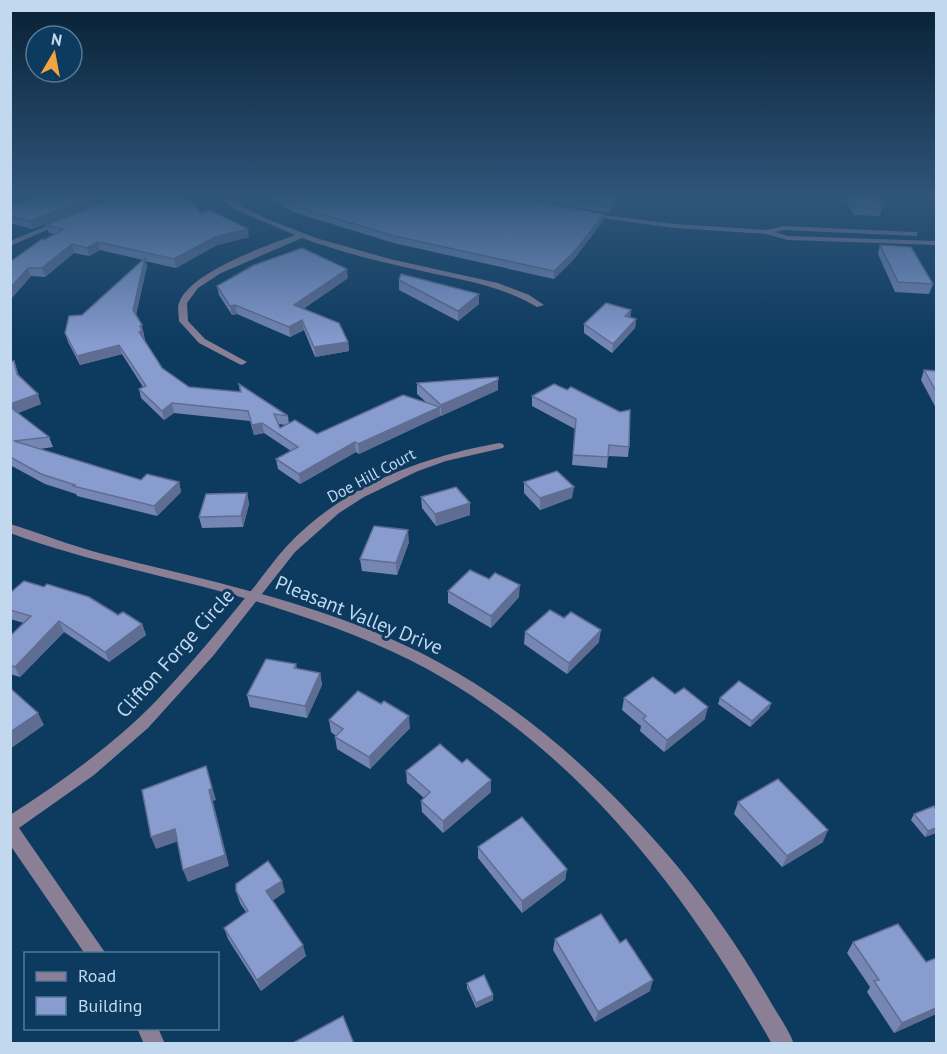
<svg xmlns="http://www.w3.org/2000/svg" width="947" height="1054" viewBox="0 0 947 1054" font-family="'PT Sans',sans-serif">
<rect width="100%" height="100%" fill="#0d3a5f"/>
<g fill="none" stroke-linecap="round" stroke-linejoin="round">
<g fill="#8a7f95" fill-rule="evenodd">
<path d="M216,197h8l43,22 49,19 74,21 108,24 31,12 15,10 -7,2c-39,-23 -81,-28 -124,-38 -37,-8 -75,-18 -111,-31l-81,35 -23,15 -11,15 1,18 17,18 42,23 -5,3 -3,-1 -40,-21 -20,-22c0,-5 -2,-14 0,-18 11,-31 87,-57 116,-68l-56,-24z"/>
<path d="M499,443l4,1 1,2 -1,2 -57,13 -28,10 -54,26 -25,16 -44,39 -82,104 -65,72 -54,47 -75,53 87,126h-21l-75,-109v-30c53,-34 103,-70 147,-115 34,-36 66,-75 98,-114 10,-13 20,-27 31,-39 55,-60 135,-90 213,-104z"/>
<path d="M137,1028h21l7,16h-21z"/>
</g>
<g fill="#8a7f95" fill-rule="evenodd">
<path d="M588,213l87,11 91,6 18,-4 130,6h3v4l-133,-6 -9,2 13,4 148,5v4l-148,-5 -22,-6 -91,-6 -89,-12 -1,-1z"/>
<path d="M61,220l4,2 -2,1 -53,23v-5z"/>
<path d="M10,524c30,9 59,21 89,29 116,30 235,52 341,110 93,51 170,123 238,204 34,42 65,87 92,134 8,14 18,27 24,43h-22c-84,-149 -191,-290 -343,-374 -49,-27 -102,-46 -155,-63 -87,-28 -178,-42 -264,-74z"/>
</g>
</g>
<g fill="#7586b3" fill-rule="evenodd">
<path d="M266,197h247l90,24 -29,38 -20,20 -160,-36 -98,-30z"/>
<path d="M517,197h102l-10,16z"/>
<path d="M844,197h38l2,3 -4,16 -26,-1z"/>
<path d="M10,206l192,7 47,24 -32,8 -41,23 -31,-7 2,5 -11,49 8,19h-1l2,6h-1l18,28 27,19 51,5 -1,-8 49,32 1,7 28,11 110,-31 -10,-9v-11l81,-3v10l-57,26 -1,-1v1l-81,38 -3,-2 -56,32 -22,-15 -2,-10 15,-8 -27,-18 -10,2 -4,-14 -76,-8 -10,7 -23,-22 -2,-9 4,-2 -21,-33 -42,11 -12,-23 -3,-9 17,-18 61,-55 -43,-10 -11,6 -15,-3 -29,24 -14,-1 -21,24 34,-60 11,-6 -6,-1 -3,-8 29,-11 -43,15 -22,-6zM278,424l8,1 -6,3z"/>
<path d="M880,245l53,39 -4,10 -34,-2 -17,-38z"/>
<path d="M348,278l-45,31 45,33 1,9 -34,6 -11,-27 -14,7 -53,-23 -5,1 -13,-20 -2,-9z"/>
<path d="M399,280l80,14v10l-21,17 -59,-31z"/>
<path d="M631,310l-1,8 6,1 -1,9 -23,25 -28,-20v-9z"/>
<path d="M14,361l5,15 22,28 -23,9 31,24 4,10 -13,2 101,31 38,2 2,10 -24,24 -80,-20 -1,-2 -31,-10 -35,-19v-103z"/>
<path d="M924,370l12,1v37l-15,-28z"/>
<path d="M567,390l62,57 -1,10 -20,-1 -1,12 -35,-3 3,-36 -43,-23v-10z"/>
<path d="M524,482l48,16 -32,12 -16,-17z"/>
<path d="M247,493l2,11 -6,23 -41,1 -3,-11z"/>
<path d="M421,497l49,6v12l-34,11 -14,-18z"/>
<path d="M409,542l-12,33 -35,-4 -2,-12z"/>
<path d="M448,591l71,6 -28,31 -43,-25z"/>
<path d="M10,593l108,22 24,9 4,11 -37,27 -45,-30 -44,45 -10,-3v-38l14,-13 -14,-4z"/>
<path d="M525,632l74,10 -32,32 -43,-30z"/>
<path d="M296,664l1,5 23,4 2,12 -15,33 -57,-11 -3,-12z"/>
<path d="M675,694l30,25 -41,33 -24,-21 1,-5 -19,-16 2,-12z"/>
<path d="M720,698l51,5 -2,6 -19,18 -32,-23z"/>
<path d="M381,704l29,24 -40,41 -33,-20 -2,-12 1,-1 -5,-4 -2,-12z"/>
<path d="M406,771l85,21 -48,41 -21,-21 -1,-11 3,-3 -17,-15z"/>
<path d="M738,802l85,40 -41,25 -48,-53z"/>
<path d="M914,814l22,19 -11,4 -14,-17z"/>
<path d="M478,847l89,22 -2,11 -43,33 -44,-55z"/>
<path d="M236,891l49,1 -13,9 34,55 -45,35 -33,-52 -4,-11 22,-16 -6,-9z"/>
<path d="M555,939l95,52 -55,31 -42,-72z"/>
<path d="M853,942l83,72 -42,19 -27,-41 3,-5 -23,-34z"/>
<path d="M467,983l26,17 -17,8 -9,-20z"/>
</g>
<g fill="#5f6d92">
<path d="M97,197h24l-89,32 -2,-8z"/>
<path d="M616,197h3l-10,16 1,-6z"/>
<path d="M604,214l-1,7 -29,38 -20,20v-8z"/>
<path d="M248,229l1,8 -32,8 -41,23 -2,-9 41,-22z"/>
<path d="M98,242l2,8 -11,6 -2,-8z"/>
<path d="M72,244l2,9 -29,24 -3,-9z"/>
<path d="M145,258l2,8 -12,52 -2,-8z"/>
<path d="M28,268l3,8 -21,24v-12z"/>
<path d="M347,269l1,9 -52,36 -2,-9z"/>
<path d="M479,294v10l-21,17v-10z"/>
<path d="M235,305l2,9 -5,1 -2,-9z"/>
<path d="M631,310l-1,8 -5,-2z"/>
<path d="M636,319l-1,9 -23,25 1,-9z"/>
<path d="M302,320l2,10 -14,7 -1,-10z"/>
<path d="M142,325l3,15 -4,1 -2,-9 1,-6z"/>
<path d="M348,342l1,9 -34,6 -1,-10z"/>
<path d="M119,345l3,9 -42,11 -3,-9z"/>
<path d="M498,380v10l-57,26v-11z"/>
<path d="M38,394l3,10 -29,11 -2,-4v-7z"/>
<path d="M172,403l2,10 -10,7 -2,-9z"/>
<path d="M440,407v9l-81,38 -1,-10z"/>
<path d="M262,423l2,10 -10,2 -2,-10z"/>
<path d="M355,442l1,10 -56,32 -1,-10z"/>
<path d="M179,482l2,10 -24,24 -3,-10z"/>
<path d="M574,487l-2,11 -32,12v-12z"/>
<path d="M247,493l2,11 -6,23 -2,-11z"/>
<path d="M470,503v12l-34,11 -1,-12z"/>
<path d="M408,530l1,12 -12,33 -1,-12z"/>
<path d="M520,585l-1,12 -28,31v-12z"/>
<path d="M59,621l5,11 -44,45 -5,-10z"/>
<path d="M142,624l4,11 -37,27 -4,-10z"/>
<path d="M601,630l-2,12 -32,32 2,-11z"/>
<path d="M320,673l2,12 -15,33 -2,-12z"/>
<path d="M771,703l-2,6 -19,18 2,-6z"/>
<path d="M708,707l-3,12 -41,33 3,-12z"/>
<path d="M38,713l6,12 -34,24v-17z"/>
<path d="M409,716l1,12 -40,41 -1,-12z"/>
<path d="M206,766l10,34 -3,1 16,65 -41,16 -5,-12 26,-80z"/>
<path d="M491,780v12l-48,41v-12z"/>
<path d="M936,828v5l-11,4 3,-6z"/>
<path d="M175,829l4,12 -23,8 -5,-12z"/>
<path d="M828,830l-5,12 -41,25 5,-11z"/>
<path d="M567,869l-2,11 -43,33v-12z"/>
<path d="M282,881l3,11 -16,11 -3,-12z"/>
<path d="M303,945l3,11 -45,35 -4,-11z"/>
<path d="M653,980l-3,11 -55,31 3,-10z"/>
<path d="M493,995v5l-17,8v-5z"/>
<path d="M936,1008v6l-42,19 8,-10z"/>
</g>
<g fill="#889cd0" stroke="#5f6d92" stroke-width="1.5">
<path d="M33,197h64l-67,24 -20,-5v-10z"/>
<path d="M117,197h68l17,16 8,-3 38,19 -33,8 -41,22 -76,-17 -11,6 -15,-4 -30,24h-14l-18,20v-26l32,-23 2,1 20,-11 -18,-4z"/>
<path d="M278,197h235l91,17 -30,38 -20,19 -160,-35 -99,-30z"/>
<path d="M556,197h60l-6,10z"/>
<path d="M851,197h31l2,3h-6l4,8 -26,-2z"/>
<path d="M880,245l31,2 22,37 -35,-2z"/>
<path d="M302,248l45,21 -53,36 45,18 9,19 -34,5 -12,-27 -13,7 -54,-22 -5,1 -13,-20 37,-21z"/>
<path d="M145,258l-12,52 9,15 -2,1 2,5 -3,1 23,36 27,19 52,5 -2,-8 49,32 -14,-2 6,14 15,-8 22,14 86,-39 37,12 -82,37 -3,-2 -56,32 -23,-15 22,-12 -36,-24 -10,2 -4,-14 -76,-8 -10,8 -23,-22 7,-3 -27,-41 -42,11 -12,-23 4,-17 13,-1z"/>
<path d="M401,274l78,20 -21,17 -59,-31z"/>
<path d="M606,303l25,7 -6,6 11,3 -23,25 -29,-20z"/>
<path d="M14,361l3,13 21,20 -28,10v-42z"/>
<path d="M924,370l12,1v20z"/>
<path d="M498,377v3l-57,25 -24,-22z"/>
<path d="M554,384l13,6 4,-3 49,25 10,-2 -1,37 -20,-2 -1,12 -35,-2 3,-36 -44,-23z"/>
<path d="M10,407l39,30 -35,4 127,39 6,-6 32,8 -25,24 -81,-20 2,-1 -34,-11 -31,-17z"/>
<path d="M557,471l17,16 -34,11 -16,-16z"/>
<path d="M456,487l14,16 -35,11 -14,-17z"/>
<path d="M247,493l-6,23 -42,1 7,-23z"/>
<path d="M374,526l34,4 -12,33 -36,-4z"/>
<path d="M470,570l19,9 6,-6 25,12 -29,31 -43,-25z"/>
<path d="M24,581l20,6 3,-3 42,13 29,18 5,-3 19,12 -37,28 -46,-31 -44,46 -5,-2v-29l21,-20 -21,-6v-17z"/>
<path d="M550,610l14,8 7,-6 30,18 -32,33 -44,-31z"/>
<path d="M266,659l30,5 -2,4 26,5 -15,33 -58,-11z"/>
<path d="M653,677l22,17 9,-6 24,19 -41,33 -24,-21 3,-3 -22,-18z"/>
<path d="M739,681l32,22 -19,18 -32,-23z"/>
<path d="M10,688l28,25 -28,19z"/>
<path d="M358,691l23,13 3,-3 25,15 -40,41 -34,-20 8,-8 -14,-9z"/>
<path d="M440,744l22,19 5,-4 24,21 -48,41 -22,-20 9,-9 -24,-21z"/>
<path d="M206,766l6,22 -3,2 16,65 -42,15 -8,-41 -24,8 -9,-47z"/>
<path d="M778,779l50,51 -41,26 -49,-54z"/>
<path d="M934,806l2,4v18l-8,3 -14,-17z"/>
<path d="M522,817l45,52 -45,32 -44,-54z"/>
<path d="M268,861l14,20 -16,10 37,54 -46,35 -33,-52 24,-17 -12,-20v-7z"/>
<path d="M601,914l19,29 6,-4 27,41 -55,32 -43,-73z"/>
<path d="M898,924l28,38 10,-4v50l-34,15 -28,-42 5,-1 -26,-38z"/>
<path d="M484,975l9,20 -17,8 -9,-20z"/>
<path d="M343,1016l11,28h-63z"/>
</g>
<linearGradient id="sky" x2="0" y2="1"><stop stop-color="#072034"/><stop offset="0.57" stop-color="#2f557a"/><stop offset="1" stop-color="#2f557a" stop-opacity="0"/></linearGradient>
<rect width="947" height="345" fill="url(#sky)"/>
<g text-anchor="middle" stroke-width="6" stroke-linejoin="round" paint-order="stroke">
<g font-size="16" fill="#c1d8ef" stroke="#0d3a5f">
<text transform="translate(371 475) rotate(-28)" y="6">Doe Hill Court</text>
</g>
<g font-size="20" fill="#c1d8ef" stroke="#0d3a5f">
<text transform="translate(359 615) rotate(22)" y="7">Pleasant Valley Drive</text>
<text transform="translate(175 653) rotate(-48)" y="7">Clifton Forge Circle</text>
</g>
</g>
<rect width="947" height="1054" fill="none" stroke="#c1d8ef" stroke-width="24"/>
<rect x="24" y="952" width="195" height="78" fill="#0d3a5f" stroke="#557999" stroke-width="1.5"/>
<rect x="36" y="972" width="30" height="9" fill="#8a7f95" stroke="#557999" stroke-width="1.5"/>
<text x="78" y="982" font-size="18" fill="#c1d8ef">Road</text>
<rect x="36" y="997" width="30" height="18" fill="#889cd0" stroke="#557999" stroke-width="1.5"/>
<text x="78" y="1012" font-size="18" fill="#c1d8ef">Building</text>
<g transform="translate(54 54) rotate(10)"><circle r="28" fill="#0d3a5f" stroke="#557999" stroke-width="1.5"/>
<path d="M0-4.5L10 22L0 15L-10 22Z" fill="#f3a442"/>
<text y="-9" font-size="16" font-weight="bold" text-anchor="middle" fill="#c1d8ef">N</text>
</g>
</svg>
